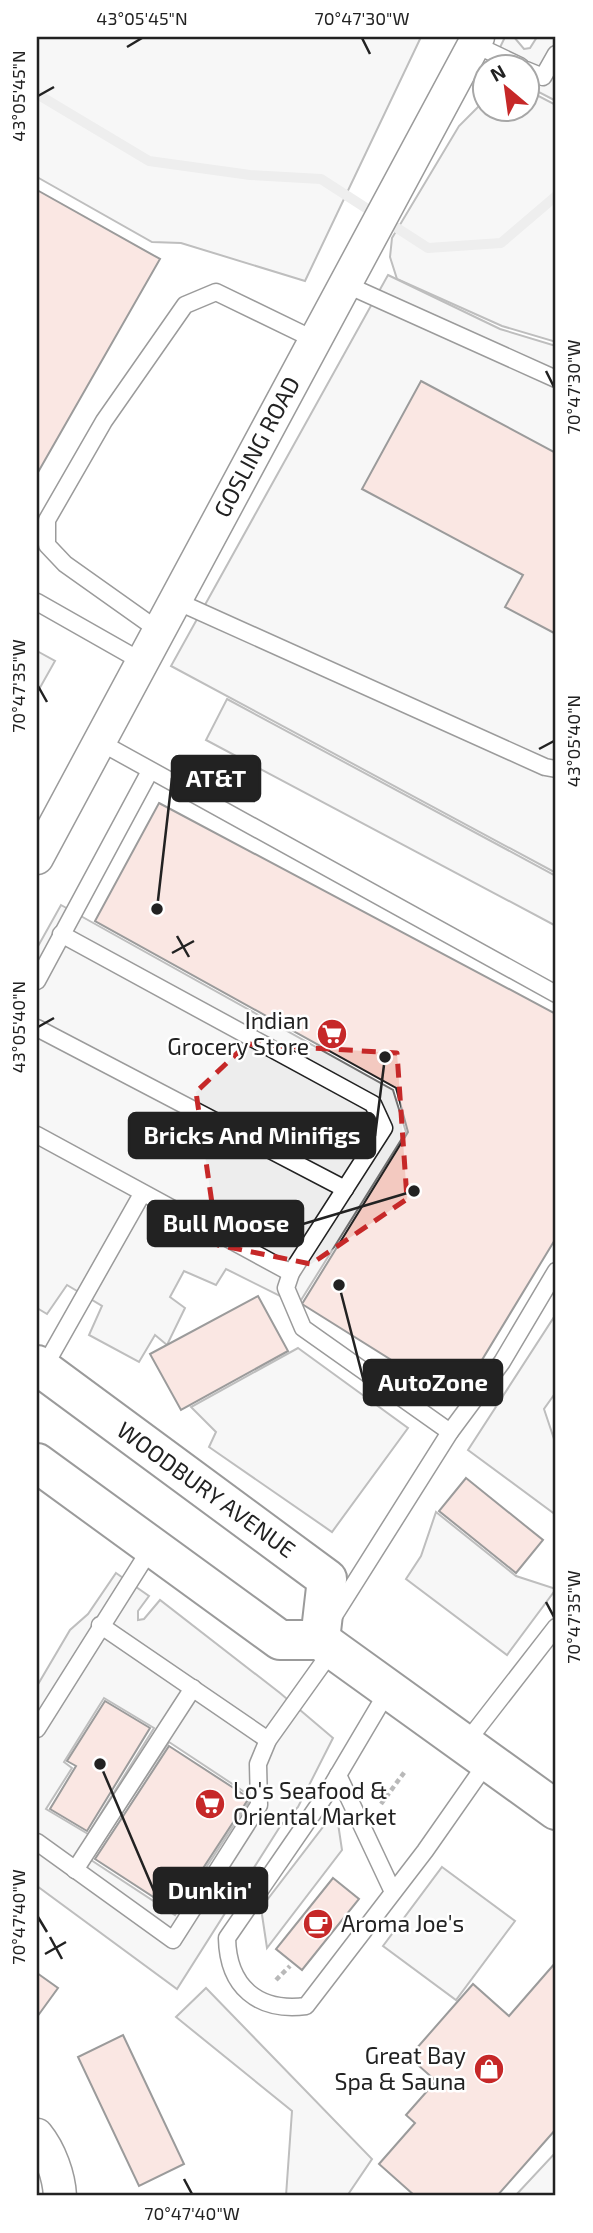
<svg xmlns="http://www.w3.org/2000/svg" width="593" height="2233" viewBox="0 0 593 2233" font-family="'Exo 2',sans-serif">
<rect width="100%" height="100%" fill="#fff"/>
<g fill="#eee" stroke="#6f6f6f" stroke-width="2">
<path d="M37,37h384l-116,244 -124,-38 -29,-1 -115,-65z"/>
<path d="M527,90l29,15v237l-54,-16 -105,-47 -7,-22 2,-19 67,-112 25,-25v7h42z"/>
<path d="M227,699l329,177v50l-350,-186z"/>
<path d="M556,1314v78l-12,17 12,36v70l-88,-65z"/>
<path d="M206,1988l166,171 -25,37h-61l6,-85 -116,-94z"/>
<path d="M556,2152v44h-41z"/>
</g>
<g fill="#ededed" stroke="#6f6f6f" stroke-width="2" fill-rule="evenodd">
<path d="M505,37h9l10,12 6,-1 7,-11h19v64l-29,-15 -1,-20h-35z"/>
<path d="M388,275l112,54 56,17v527l-385,-207z"/>
<path d="M37,651l18,10 -18,32z"/>
<path d="M61,905l332,185 13,42 -108,173 -72,-36 -10,16 -32,-14 -14,26 15,11 -18,37 -12,-10 -16,27 -50,-27 13,-29 -35,-21 -20,29 -10,-6v-360z"/>
<path d="M298,1348l110,80 -76,104 -123,-85 7,-15 -25,-25z"/>
<path d="M436,1512l80,64 40,13 -49,66 -101,-76 15,-23z"/>
<path d="M116,1573l33,23 -11,15v9l6,-1 16,-19 120,93 53,45 -35,69 -17,18 -104,164 -140,-103v-200l33,-56 18,-16zM104,1698l50,30 -66,106 -42,-25 26,-41 -8,-6zM169,1742l83,55 -77,118 -84,-55z"/>
<path d="M336,1810l6,40 -75,98 -6,-40z"/>
<path d="M442,1867l73,54 -59,79 -73,-54z"/>
</g>
<g fill="none" stroke-linecap="round" stroke-linejoin="round">
<path stroke="#d9d9d9" stroke-width="10" d="M37,94l112,67 101,14 71,4 107,69 73,-5 55,-47"/>
</g>
<g fill="#f3c9c0" stroke="#222" stroke-width="2">
<path d="M37,190l123,69 -123,215z"/>
<path d="M421,381l135,72v181l-51,-27 18,-32 -161,-86z"/>
<path d="M159,803l397,211v224l-99,163 -155,-97 106,-172 -12,-44 -301,-167z"/>
<path d="M258,1296l30,55 -107,59 -31,-56z"/>
<path d="M466,1478l77,62 -27,33 -77,-62z"/>
<path d="M105,1701l45,27 -63,103 -37,-22 26,-43 -9,-5z"/>
<path d="M169,1746l80,52 -74,113 -80,-52z"/>
<path d="M333,1878l26,21 -57,71 -26,-21z"/>
<path d="M556,1962v167l-59,67h-82l-36,-32 36,-41 -9,-8 30,-34 -27,-24 64,-73 36,32z"/>
<path d="M37,1973l21,15 -21,29z"/>
<path d="M123,2035l61,129 -45,22 -61,-129z"/>
</g>
<g fill="none" stroke-linecap="round" stroke-linejoin="round">
<g stroke="#222" stroke-width="19">
<g id="service">
<path d="M474,44l46,22"/>
<path d="M526,70l17,7 13,-23"/>
<path d="M345,284l211,95"/>
<path d="M174,600l371,167 11,2"/>
<path d="M37,602l104,59"/>
<path d="M158,630l-93,-66 -18,-19v-25l57,-99 81,-116 31,-13 99,48"/>
<path d="M98,741l458,253"/>
<path d="M61,934l312,170 11,24 -93,145 -5,15 17,40 147,104"/>
<path d="M37,981l113,-210"/>
<path d="M37,1028l308,161"/>
<path d="M37,1135l254,138"/>
<path d="M43,1369l99,-175"/>
<path d="M332,1619l118,-187 52,-70 54,-91"/>
<path d="M100,1625l168,115"/>
<path d="M389,1689l-58,98 -104,151c1,49 31,74 79,68l119,-155 63,-90"/>
<path d="M37,1729l114,-181"/>
<path d="M465,1744l91,-117"/>
<path d="M338,1775l55,117"/>
<path d="M37,1842l136,98 86,-135 -1,-41 10,-24 65,-91"/>
<path d="M75,1870l118,-182"/>
</g>
</g>
<g stroke="#222" stroke-width="35">
<g id="minor">
<path d="M37,858l441,-821"/>
<path d="M37,2135c13,16 22,41 23,61"/>
</g>
</g>
<g stroke="#222" stroke-width="42">
<g id="secondary">
<path d="M37,1365l290,214 -7,61"/>
<path d="M37,1463l243,177h40l236,170"/>
</g>
</g>
<g stroke="#646464" stroke-width="4.5" stroke-dasharray="5 3.5" stroke-linecap="butt">
<path d="M381,1804l25,-34"/>
<path d="M276,1980l14,-14"/>
</g>
<use href="#service" stroke="#fff" stroke-width="16"/>
<use href="#minor" stroke="#fff" stroke-width="32"/>
<use href="#secondary" stroke="#fff" stroke-width="38"/>
</g>
<path d="M0 0H593V2233H0ZM247,1044l150,9 10,146 -96,65 -93,-19 -22,-153z" fill="#fff" fill-opacity=".55" fill-rule="evenodd"/>
<path fill="none" stroke="#c62828" stroke-width="5" stroke-dasharray="14 9" stroke-linejoin="round" d="M247,1044l150,9 10,146 -96,65 -93,-19 -22,-153z"/>
<path fill="none" stroke="#222" stroke-width="2.5" d="M362,38l8,16M127,47l15,-9M38,96l16,-9M546,371l8,16M38,686l9,16M539,749l15,-8M177,936l12,21M172,953l22,-12M38,1027l16,-9M546,1602l8,15M38,1917l9,15M50,1937l12,22M45,1954l21,-12M184,2179l8,15"/>
<defs>
<g id="supermarket-disc" transform="scale(1.575)"><circle r="9.5" fill="#c62828" stroke="#fff"/><path d="M-6-5.5h2.5l.6 2H6L4.5 2H-2.5L-4.4-4H-6ZM-1.5 3.2a1.3 1.3 0 1 0 .1 0ZM3 3.2a1.3 1.3 0 1 0 .1 0Z" fill="#fff"/></g>
<g id="cafe-disc" transform="scale(1.575)"><circle r="9.5" fill="#c62828" stroke="#fff"/><path d="M-5.5-4.5H6V0H3Q3 3.5 0 3.5H-2.5Q-5.5 3.5-5.5 0ZM3-3.2v2h1.7v-2ZM-6 4.5H4V6H-6Z" fill="#fff"/></g>
<g id="shop-disc" transform="scale(1.575)"><circle r="9.5" fill="#c62828" stroke="#fff"/><path d="M-5-2.5h2.3a2.7 3.5 0 0 1 5.4 0H5L5.5 6h-11ZM-1.5-2.5h3a1.5 2.3 0 0 0-3 0Z" fill="#fff"/></g>
</defs>
<g fill-rule="evenodd">
<use href="#supermarket-disc" x="332" y="1034"/>
<use href="#supermarket-disc" x="210" y="1804"/>
<use href="#cafe-disc" x="318" y="1924"/>
<use href="#shop-disc" x="489" y="2069"/>
</g>
<g text-anchor="middle" stroke-width="5" stroke-linejoin="round" paint-order="stroke">
<g font-size="23" fill="#222" stroke="#fff">
<text transform="translate(257 447) rotate(-62)" y="8">GOSLING ROAD</text>
<text transform="translate(206 1490) rotate(36)" y="8">WOODBURY AVENUE</text>
</g>
<g font-size="23" fill="#222" stroke="#fff" text-anchor="end">
<text x="309" y="1029">Indian<tspan x="309" dy="26">Grocery Store</tspan></text>
<text x="233" y="1799" text-anchor="start">Lo's Seafood &amp;<tspan x="233" dy="26">Oriental Market</tspan></text>
<text x="341" y="1932" text-anchor="start">Aroma Joe's</text>
<text x="466" y="2064">Great Bay<tspan x="466" dy="26">Spa &amp; Sauna</tspan></text>
</g>
</g>
<path fill="none" stroke="#222" stroke-width="2.5" d="M157 909L172 778M385 1057L375 1136M414 1191L303 1224M339 1285L364 1382M100 1764L154 1891"/>
<g fill="#222" stroke="#fff" stroke-width="2.5">
<circle cx="157" cy="909" r="7"/>
<circle cx="385" cy="1057" r="7"/>
<circle cx="414" cy="1191" r="7"/>
<circle cx="339" cy="1285" r="7"/>
<circle cx="100" cy="1764" r="7"/>
</g>
<g fill="#222" stroke="#222" stroke-width="2.5">
<rect x="172" y="756" width="88" height="45" rx="7"/>
<rect x="129" y="1113" width="246" height="45" rx="7"/>
<rect x="148" y="1201" width="155" height="45" rx="7"/>
<rect x="364" y="1360" width="138" height="45" rx="7"/>
<rect x="154" y="1868" width="113" height="45" rx="7"/>
</g>
<g font-size="24" text-anchor="middle" font-weight="bold" fill="#fff">
<text x="216" y="787">AT&amp;T</text>
<text x="252" y="1144">Bricks And Minifigs</text>
<text x="226" y="1232">Bull Moose</text>
<text x="433" y="1391">AutoZone</text>
<text x="210" y="1899">Dunkin'</text>
</g>
<rect width="593" height="2233" fill="none" stroke="#ffffff" stroke-width="77"/>
<g transform="translate(506 88) rotate(331)"><circle r="33" fill="#ffffff" stroke="#a7a7a7" stroke-width="2"/>
<path d="M0-5L12 26L0 18L-12 26Z" fill="#c62828"/>
<text y="-10" font-size="19" font-weight="bold" text-anchor="middle" fill="#222222">N</text>
</g>
<rect x="38" y="38" width="516" height="2156" fill="none" stroke="#222" stroke-width="2.5"/>
<g font-size="18" text-anchor="middle" fill="#222">
<text x="142" y="25">43°05'45"N</text>
<text x="362" y="25">70°47'30"W</text>
<text transform="translate(19 96) rotate(-90)" y="6">43°05'45"N</text>
<text transform="translate(574 387) rotate(-90)" y="6">70°47'30"W</text>
<text transform="translate(19 686) rotate(-90)" y="6">70°47'35"W</text>
<text transform="translate(574 741) rotate(-90)" y="6">43°05'40"N</text>
<text transform="translate(19 1027) rotate(-90)" y="6">43°05'40"N</text>
<text transform="translate(574 1617) rotate(-90)" y="6">70°47'35"W</text>
<text transform="translate(19 1917) rotate(-90)" y="6">70°47'40"W</text>
<text x="192" y="2220">70°47'40"W</text>
</g>
</svg>
